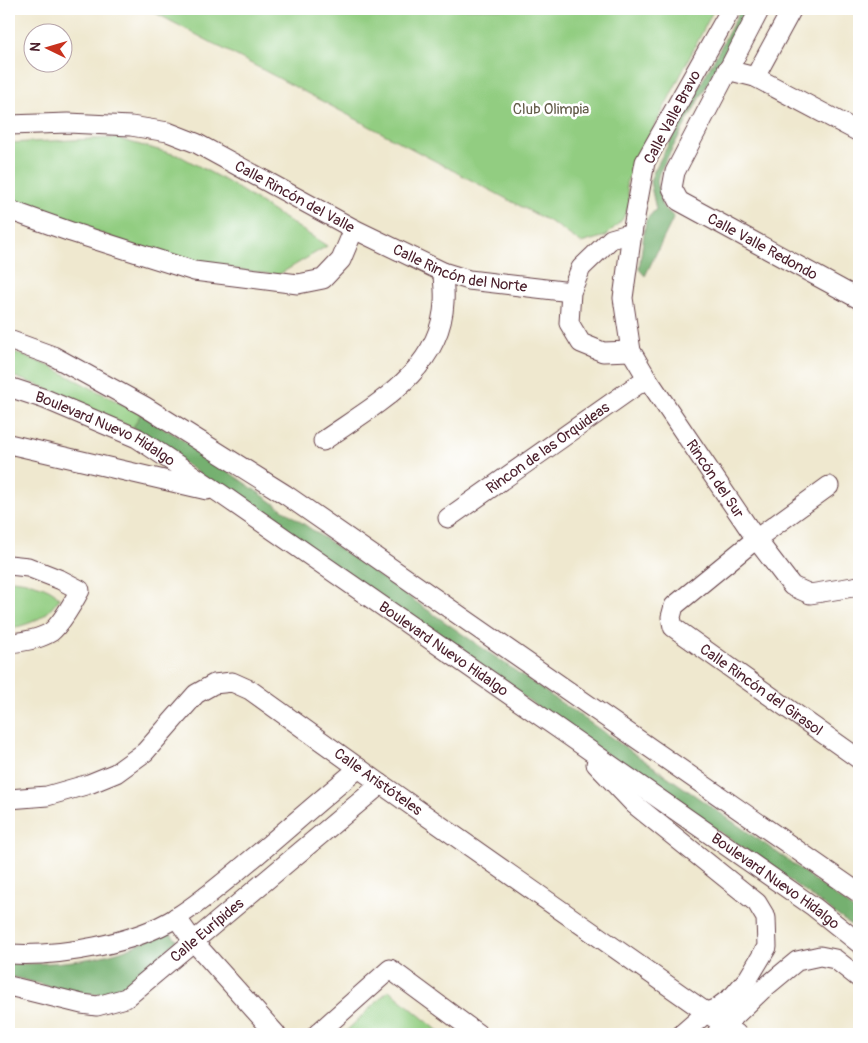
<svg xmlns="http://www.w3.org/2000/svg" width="868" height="1043" viewBox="0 0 868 1043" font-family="Pangolin,sans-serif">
<rect width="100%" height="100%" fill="#fff"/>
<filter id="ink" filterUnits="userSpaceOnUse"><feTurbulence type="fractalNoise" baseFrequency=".02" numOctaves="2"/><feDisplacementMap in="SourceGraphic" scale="10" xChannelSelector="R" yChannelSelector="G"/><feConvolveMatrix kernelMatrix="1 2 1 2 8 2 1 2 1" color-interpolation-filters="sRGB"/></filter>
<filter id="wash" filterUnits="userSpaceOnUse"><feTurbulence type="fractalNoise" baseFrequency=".0096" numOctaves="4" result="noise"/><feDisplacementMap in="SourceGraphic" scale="20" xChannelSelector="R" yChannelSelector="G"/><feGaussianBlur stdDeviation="1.12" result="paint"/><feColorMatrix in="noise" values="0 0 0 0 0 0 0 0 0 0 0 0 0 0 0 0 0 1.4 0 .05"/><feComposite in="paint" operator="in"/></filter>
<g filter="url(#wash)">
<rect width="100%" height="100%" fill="#efe8cf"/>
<g fill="#92cd81" stroke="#6e7656">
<path d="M148,9h566l-88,174 4,21 -8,16 -16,16 -25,7 -25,-18z"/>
<path d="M115,138l65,18 48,26 99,64 -49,29 -103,-14 -166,-62v-56z"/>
<path d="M9,350l40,16 92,48 -8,14 -92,-42 -32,-11z"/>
<path d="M9,580c12,0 46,6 50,19 -15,21 -27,24 -50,30z"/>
<path d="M389,990l53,44h-99z"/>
</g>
<g fill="#75b06f" stroke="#60684d">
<path d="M741,9h7l-89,164 -2,8 5,25 12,11 -29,59 -6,-7 7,-49 10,-11 -6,-27 3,-9z"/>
<path d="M141,414l36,22 608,422 74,56v17l-81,-59 -645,-444z"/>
<path d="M168,931l9,9c-17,16 -37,42 -58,51 -27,11 -82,-9 -110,-15v-12c32,0 66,-1 97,-9 22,-5 42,-15 62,-24z"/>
</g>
</g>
<g filter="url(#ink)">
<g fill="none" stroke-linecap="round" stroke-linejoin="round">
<g stroke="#633d44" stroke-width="21">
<g id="minor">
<path id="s1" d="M731,9l-86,153 -13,71 -9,65 8,53 16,27 109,161 36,47 18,8 49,-8"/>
<path id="s2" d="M760,9l-85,163 -3,16 7,13 180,98"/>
<path d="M727,70l28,7 104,55"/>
<path d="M755,77l37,-68"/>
<path id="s3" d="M9,125l59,-2 63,3 37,6 28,11 158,86 89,43 26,8 102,12"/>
<path d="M9,210l62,22 123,39 104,13 25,-5 18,-19 13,-31"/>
<path d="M9,340l44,16 91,50 142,89 573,398"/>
<path d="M631,351l-28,1 -22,-9 -12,-20 2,-31 10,-24 30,-29 21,-6"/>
<path id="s4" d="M9,387l36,12 92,39 84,56 348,242 245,171 45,36"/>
<path d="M323,441c50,-35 118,-70 121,-139 1,-10 -1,-20 -1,-30"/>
<path d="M9,444l198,46"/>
<path id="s5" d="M829,486l-73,53 -82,67 -3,11 2,10 186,132"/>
<path id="s6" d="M448,518l199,-140"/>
<path d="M9,565l19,2 33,13 19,10c-6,11 -19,34 -29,42 -11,7 -30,10 -42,11"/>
<path d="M596,764l38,40 123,99 9,15 1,29 -18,30 -16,19 -16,12 -10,4 -25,22"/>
<path id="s7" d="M9,799l38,-3 42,-12 27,-11 29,-21 51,-58 18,-10 18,-2 18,8 131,94 356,250"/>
<path d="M176,917l17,24 83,93"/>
<path d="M9,954c50,3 125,-10 168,-37 29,-18 55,-42 81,-63 34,-29 67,-58 101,-86"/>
<path id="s8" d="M9,986l73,18 15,2 29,-8 255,-214"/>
<path d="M317,1034l73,-65 88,65"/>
<path d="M716,1034l46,-44 35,-29 23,-5 15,3 24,19"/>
</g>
</g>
<use href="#minor" stroke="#fff" stroke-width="19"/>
</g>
</g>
<g text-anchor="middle" stroke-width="5" stroke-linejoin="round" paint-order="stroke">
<g font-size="15" fill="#635c49" stroke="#fff">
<text x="551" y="114">Club Olimpia</text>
</g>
<g font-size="15" fill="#4a1f2b" stroke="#fff">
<text transform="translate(672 117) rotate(-62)" y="5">Calle Valle Bravo</text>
<text dy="5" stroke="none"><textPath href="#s3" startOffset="302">Calle Rincón del Valle</textPath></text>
<text dy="5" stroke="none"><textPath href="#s2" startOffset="310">Calle Valle Redondo</textPath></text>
<text dy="5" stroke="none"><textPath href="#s3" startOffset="484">Calle Rincón del Norte</textPath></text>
<text dy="5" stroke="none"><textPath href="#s4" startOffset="105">Boulevard Nuevo Hidalgo</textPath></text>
<text dy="5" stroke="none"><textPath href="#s6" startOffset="122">Rincon de las Orquideas</textPath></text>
<text dy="5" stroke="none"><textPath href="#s1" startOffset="520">Rincón del Sur</textPath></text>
<text dy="5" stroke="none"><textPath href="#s4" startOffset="510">Boulevard Nuevo Hidalgo</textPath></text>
<text dy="5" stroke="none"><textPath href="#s5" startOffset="326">Calle Rincón del Girasol</textPath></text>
<text dy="5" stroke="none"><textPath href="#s7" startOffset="440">Calle Aristóteles</textPath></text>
<text dy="5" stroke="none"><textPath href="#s4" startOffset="915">Boulevard Nuevo Hidalgo</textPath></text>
<text dy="5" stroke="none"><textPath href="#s8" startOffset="226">Calle Eurípides</textPath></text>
</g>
</g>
<rect width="868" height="1043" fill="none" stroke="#fff" stroke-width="30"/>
<g transform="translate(48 48) rotate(275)"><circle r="24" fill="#ffffff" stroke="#b7a5aa"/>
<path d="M0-4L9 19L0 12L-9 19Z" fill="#c8321e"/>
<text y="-8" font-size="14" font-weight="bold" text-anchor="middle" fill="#4a1f2b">N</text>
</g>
</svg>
